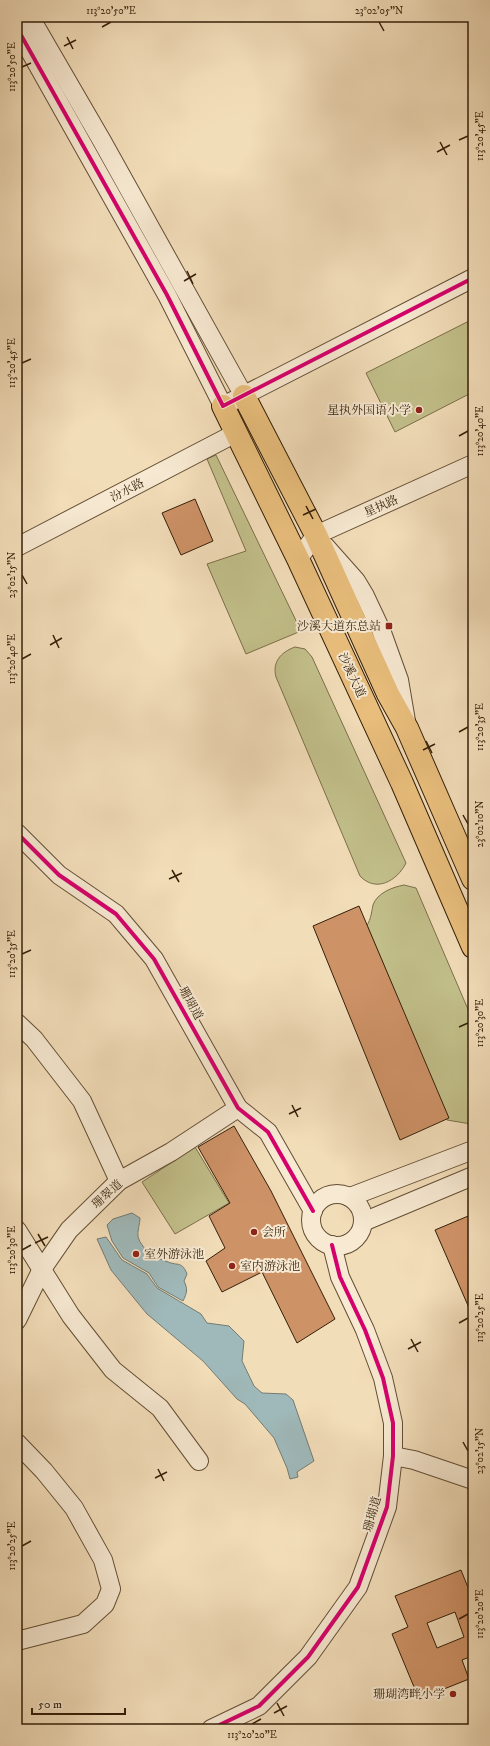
<svg xmlns="http://www.w3.org/2000/svg" width="490" height="1746" viewBox="0 0 490 1746" font-family="'IM FELL DW Pica','Noto Serif SC',serif">
<rect width="100%" height="100%" fill="#f2ddb9"/>
<filter id="stains"><feTurbulence type="fractalNoise" baseFrequency=".005" numOctaves="4"/><feColorMatrix values="0 0 0 0 .2 0 0 0 0 .09 0 0 0 0 .02 0 0 0 .5 -.17"/></filter>
<radialGradient id="worn" r=".72"><stop offset=".6" stop-color="#630" stop-opacity="0"/><stop offset="1" stop-color="#630" stop-opacity=".3"/></radialGradient>
<g fill="#c2bf8a" stroke="#7b6f49">
<path d="M473,319v73l-78,40 -29,-59z"/>
<path d="M216,455l85,176 -55,23 -39,-90 39,-13 -39,-92z"/>
<path d="M295,647l10,2 7,8 94,206c-9,18 -30,30 -46,13l-84,-199c-4,-15 5,-25 19,-30z"/>
<path d="M404,885l12,3 57,133v102l-2,1 -24,-4 -83,-191c7,-8 7,-14 9,-24 4,-12 20,-18 31,-20z"/>
<path d="M195,1147l34,56 -54,31 -33,-52z"/>
</g>
<g fill="#9fb9ba" stroke="#747b73">
<path d="M132,1213l8,5c0,5 -3,14 -2,19 4,13 18,21 30,25 10,4 14,-1 19,12l-3,7c4,8 3,12 -1,20l-25,-14 -9,-14 -26,-15 -11,-17 -5,-16 6,-6z"/>
<path d="M106,1237l16,23 25,14 10,14 44,26 6,9 22,3 15,15 -2,20 12,25 8,7 24,1 7,6 21,61 -17,11 1,5 -8,2 -3,-11 -13,-30 -29,-34 -8,-5 -34,-38 -56,-47 -36,-44 -14,-31z"/>
</g>
<g fill="#ce9267" stroke="#341f08" fill-rule="evenodd">
<path d="M195,499l18,42 -32,14 -19,-42z"/>
<path d="M359,906l90,212 -49,22 -87,-214z"/>
<path d="M234,1126l37,65 64,128 -38,24 -35,-71 -40,20 -16,-31 19,-13 -16,-32 21,-13 -32,-56z"/>
<path d="M473,1214v103l-38,-87z"/>
<path d="M461,1570l12,30v57l-1,-1 -10,4 7,19 -50,20 -27,-65 16,-7 -13,-31zM455,1612l9,25 -27,11 -10,-25z"/>
</g>
<g fill="none" stroke-linecap="round" stroke-linejoin="round">
<g stroke="#644e34" stroke-width="20">
<g id="minor">
<path d="M30,17l72,124 142,255"/>
<path d="M17,28l150,267 56,111 250,-128"/>
<path d="M325,546l31,35 9,15 16,34 18,50 7,41"/>
<path d="M17,547l219,-114"/>
<path d="M298,559l18,-24 157,-71"/>
<path d="M17,833l42,42 57,39 38,45 84,149 30,24 45,79"/>
<path d="M17,1023l17,16 48,62 37,80"/>
<circle cx="337" cy="1220" r="26"/>
<path d="M350,1197l123,-47"/>
<path d="M363,1222l110,-46"/>
<path d="M17,1230l54,86 42,54 47,38 39,53"/>
<path d="M17,1320l25,-51 27,-39 50,-49 52,-29 67,-44"/>
<path d="M17,1443l27,28 30,37 29,52 8,29 -6,15 -22,20 -66,17"/>
<path d="M393,1456l21,4 59,20"/>
<path d="M211,1729l48,-23 49,-49 50,-70 29,-80 6,-51v-33l-10,-45 -18,-48 -25,-53 -8,-32"/>
</g>
</g>
<g stroke="#341f08" stroke-width="24">
<g id="major">
<path d="M244,396l72,139 72,159 19,34 66,151"/>
<path d="M223,406l75,153 104,224 71,164"/>
</g>
</g>
<use href="#minor" stroke="#f7e9d2" stroke-width="18"/>
<use href="#major" stroke="#e9be7c" stroke-width="22"/>
<g stroke="#f7e9d2" stroke-width="6">
<g id="cycleway">
<path d="M17,28l150,267 56,111 250,-128"/>
<path d="M17,833l42,42 57,39 38,45 84,149 30,24 45,79"/>
<path d="M211,1729l48,-23 49,-49 50,-70 29,-80 6,-51v-33l-10,-45 -18,-48 -25,-53 -8,-32"/>
</g>
</g>
<use href="#cycleway" stroke="#d6006c" stroke-width="4"/>
</g>
<path fill="none" stroke="#341f08" stroke-width="1.5" d="M379,22l5,9M102,27l9,-5M67,37l6,12M64,46l12,-6M22,67l9,-4M459,140l9,-4M440,142l7,13M437,152l13,-7M187,271l6,13M184,281l12,-7M22,363l9,-4M459,436l9,-5M306,506l7,13M303,515l13,-6M22,575l5,9M53,635l6,13M50,645l12,-7M22,659l9,-5M459,732l9,-5M426,741l6,12M423,750l12,-6M463,815l5,9M172,870l7,12M169,879l13,-6M22,954l9,-4M459,1027l9,-4M292,1105l6,12M289,1114l12,-6M38,1234l7,12M35,1243l13,-6M22,1250l9,-5M459,1323l9,-5M411,1339l7,13M408,1349l13,-7M463,1442l5,9M158,1469l6,12M155,1478l12,-6M22,1546l9,-5M459,1619l9,-5M277,1703l7,13M274,1713l13,-7M252,1724l9,-5"/>
<g fill="#8f2418" stroke="#f7e9d2" stroke-width="1.5">
<circle cx="419" cy="410" r="4"/>
<rect x="385" y="622" width="8" height="8" rx="2"/>
<circle cx="254" cy="1232" r="4"/>
<circle cx="136" cy="1254" r="4"/>
<circle cx="232" cy="1266" r="4"/>
<circle cx="453" cy="1694" r="4"/>
</g>
<g text-anchor="middle" stroke-width="4" stroke-linejoin="round" paint-order="stroke">
<g font-size="12" fill="#341f08" stroke="#f7e9d2" text-anchor="end">
<text x="411" y="414">星执外国语小学</text>
<text x="381" y="630">沙溪大道东总站</text>
<text x="262" y="1236" text-anchor="start">会所</text>
<text x="144" y="1258" text-anchor="start">室外游泳池</text>
<text x="240" y="1270" text-anchor="start">室内游泳池</text>
<text x="445" y="1698">珊瑚湾畔小学</text>
</g>
<g font-size="12" fill="#341f08" stroke="#f7e9d2">
<text transform="translate(127 490) rotate(-27)" y="4">汾水路</text>
<text transform="translate(381 506) rotate(-24)" y="4">星执路</text>
<text transform="translate(352 675) rotate(65)" y="4">沙溪大道</text>
<text transform="translate(191 1003) rotate(61)" y="4">珊瑚道</text>
<text transform="translate(107 1194) rotate(-42)" y="4">珊翠道</text>
<text transform="translate(372 1514) rotate(-74)" y="4">珊瑚道</text>
</g>
</g>
<rect width="490" height="1746" fill="none" stroke="#f2ddb9" stroke-width="44"/>
<path d="M32 1708v6h93v-6" fill="none" stroke="#341f08" stroke-width="2"/>
<text x="38" y="1708" font-size="12" fill="#341f08" stroke="#f7e9d2" stroke-width="3" paint-order="stroke">50 m</text>
<rect x="22" y="22" width="446" height="1702" fill="none" stroke="#341f08" stroke-width="1.5"/>
<g font-size="10" text-anchor="middle" fill="#341f08">
<text x="111" y="14">113°20'50"E</text>
<text x="379" y="14">23°02'05"N</text>
<text transform="translate(11 67) rotate(-90)" y="4">113°20'50"E</text>
<text transform="translate(479 136) rotate(-90)" y="4">113°20'45"E</text>
<text transform="translate(11 363) rotate(-90)" y="4">113°20'45"E</text>
<text transform="translate(479 431) rotate(-90)" y="4">113°20'40"E</text>
<text transform="translate(11 575) rotate(-90)" y="4">23°02'15"N</text>
<text transform="translate(11 659) rotate(-90)" y="4">113°20'40"E</text>
<text transform="translate(479 727) rotate(-90)" y="4">113°20'35"E</text>
<text transform="translate(479 824) rotate(-90)" y="4">23°02'10"N</text>
<text transform="translate(11 954) rotate(-90)" y="4">113°20'35"E</text>
<text transform="translate(479 1023) rotate(-90)" y="4">113°20'30"E</text>
<text transform="translate(11 1250) rotate(-90)" y="4">113°20'30"E</text>
<text transform="translate(479 1318) rotate(-90)" y="4">113°20'25"E</text>
<text transform="translate(479 1451) rotate(-90)" y="4">23°02'15"N</text>
<text transform="translate(11 1546) rotate(-90)" y="4">113°20'25"E</text>
<text transform="translate(479 1614) rotate(-90)" y="4">113°20'20"E</text>
<text x="252" y="1738">113°20'20"E</text>
</g>
<rect width="100%" height="100%" filter="url(#stains)"/>
<rect width="100%" height="100%" fill="url(#worn)"/>
</svg>
